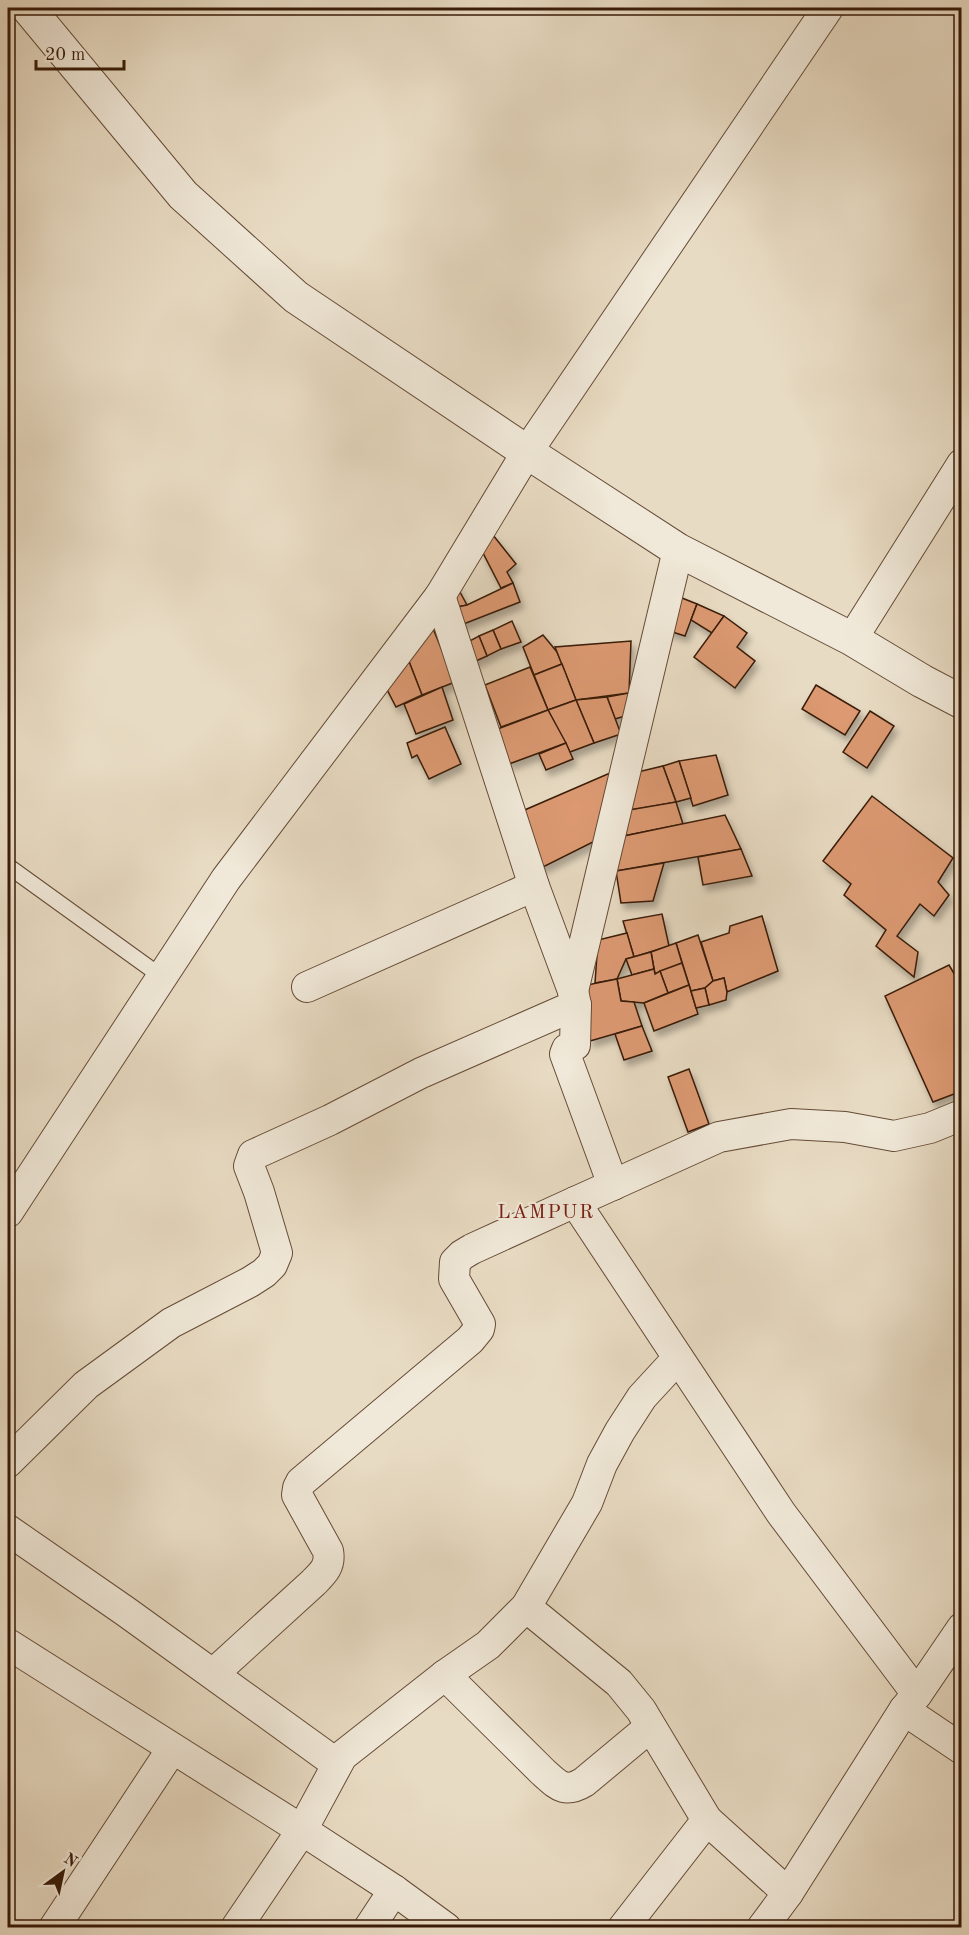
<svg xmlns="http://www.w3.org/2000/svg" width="969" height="1935" viewBox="0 0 969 1935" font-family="'Old Standard TT',serif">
<defs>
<filter id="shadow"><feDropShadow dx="3.5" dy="6" stdDeviation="3" flood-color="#0004"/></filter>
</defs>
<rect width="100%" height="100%" fill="#e8dbc3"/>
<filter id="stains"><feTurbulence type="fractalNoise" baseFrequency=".00333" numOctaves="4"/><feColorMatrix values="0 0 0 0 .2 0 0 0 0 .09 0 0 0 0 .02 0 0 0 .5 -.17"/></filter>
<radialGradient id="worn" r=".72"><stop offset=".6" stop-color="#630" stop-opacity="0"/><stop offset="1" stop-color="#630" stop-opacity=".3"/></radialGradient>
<g fill="#dc9972" stroke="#391b07" stroke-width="1.5" filter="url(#shadow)">
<path d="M493,535l23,29 -9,8 6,11 -12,5 -20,-39z"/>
<path d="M454,581l13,24 -14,3z"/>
<path d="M513,583l7,19 -59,23 -8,-17 14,-3z"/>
<path d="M672,594l25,10 -12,32 -22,-7z"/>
<path d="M697,604l27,12 -12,17 -21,-13z"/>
<path d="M427,614l28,68 -33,13 -19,-49z"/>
<path d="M724,616l23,17 -10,14 18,14 -20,27 -41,-31z"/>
<path d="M512,621l9,21 -20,7 -8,-19z"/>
<path d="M493,630l8,19 -14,7 -8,-20z"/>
<path d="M543,635l14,17 5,12 -28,11 -11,-28z"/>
<path d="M479,636l8,20 -20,9 -7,-19z"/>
<path d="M631,641l-2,52 -53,7 -21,-53z"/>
<path d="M403,646l19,49 -26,12 -16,-31z"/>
<path d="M562,664l14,36 -28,10 -14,-35z"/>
<path d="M530,667l18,43 -47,17 -16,-42z"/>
<path d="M816,685l44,26 -15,24 -43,-26z"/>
<path d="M442,687l11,33 -37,14 -12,-30z"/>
<path d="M629,693l6,20 -20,6 -8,-22z"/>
<path d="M607,697l14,37 -27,9 -18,-43z"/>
<path d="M576,700l18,43 -24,9 -22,-42z"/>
<path d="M548,710l18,33 -57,21 -14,-34z"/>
<path d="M870,711l24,15 -27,42 -24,-16z"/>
<path d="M445,727l16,37 -32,15 -12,-24 -5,3 -5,-15z"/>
<path d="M566,743l7,16 -27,11 -7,-16z"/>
<path d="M716,755l12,40 -35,11 -14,-45z"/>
<path d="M679,761l12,37 -15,4 -13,-36z"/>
<path d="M663,766l13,36 -55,10 4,-37z"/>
<path d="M617,770l-10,65 -66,33 -21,-56z"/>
<path d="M872,796l81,62 -15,24 11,13 -15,21 -14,-12 -23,32 21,16 -4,25 -38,-31 10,-16 -42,-35 7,-11 -28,-23z"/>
<path d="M676,802l7,22 -59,12 5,-26z"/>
<path d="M725,815l16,34 -125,22 8,-35z"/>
<path d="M741,849l11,27 -49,9 -5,-28z"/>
<path d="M664,863l-11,38 -32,2 -5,-32z"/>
<path d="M662,914l7,32 -35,11 -11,-36z"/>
<path d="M762,916l16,55 -51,21 -3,-14 -11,3 -12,-39 28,-9 1,-7z"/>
<path d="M627,933l7,24 -8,2 -9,20 -22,4 3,-43z"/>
<path d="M698,935l15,46 -8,7 -14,3 -15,-48z"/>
<path d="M676,943l6,20 -27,11 -4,-22z"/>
<path d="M651,952l3,17 -22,6 -6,-16z"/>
<path d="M682,963l7,22 -21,8 -8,-22z"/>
<path d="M949,965l13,22v104l-29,11 -48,-106z"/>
<path d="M654,969l1,5 5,-3 8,22 -24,10 -23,-2 -4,-22z"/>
<path d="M724,978l3,14 -1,8 -17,5 -4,-17 8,-7z"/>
<path d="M617,979l4,22 13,1 8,24 -52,15 -3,-56z"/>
<path d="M689,985l9,29 -44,17 -10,-28z"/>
<path d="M705,988l4,17 -13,3 -5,-17z"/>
<path d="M642,1026l10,25 -28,9 -9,-26z"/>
<path d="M689,1069l20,55 -21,8 -20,-55z"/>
</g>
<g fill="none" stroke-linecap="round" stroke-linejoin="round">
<g stroke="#654b36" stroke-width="17">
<path id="service" d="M8,866l154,111"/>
</g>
<g stroke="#654b36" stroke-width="32">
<g id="minor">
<path d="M440,596l94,290 39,105 105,-441"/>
<path d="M852,639l110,-175"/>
<path d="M307,987l227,-101"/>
<path d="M573,991l3,14 -1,40 -8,4 -2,5 48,131"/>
<path d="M8,1212l218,-333 214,-283 87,-144 301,-444"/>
<path d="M8,1462l78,-77 85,-62 79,-41 14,-9 8,-8 5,-12 -18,-61 -10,-26 4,-11 77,-35 91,-47 155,-68"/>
<path d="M8,1530l117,81 212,153"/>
<path d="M526,1607l93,76 22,27 66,110 81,73"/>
<path d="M8,1644l294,186 92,60 52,38"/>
<path d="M213,1674l100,-91c10,-10 18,-17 15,-32l-31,-56 1,-7 3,-6 169,-142 9,-11 1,-5 -26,-45 1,-17 7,-7 10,-6 103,-47"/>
<path d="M445,1675l98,97c15,13 21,22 41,10l66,-55"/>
<path d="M917,1694l-136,-181 -206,-311 144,-65 72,-13 54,3 49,9 36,-8 32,-13"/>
<path d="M904,1710l58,39"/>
<path d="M54,1928l118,-179"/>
<path d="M236,1928l66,-98 40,-74 103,-81 43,-30 38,-38 61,-104 15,-39 18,-33 22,-34 36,-39"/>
<path d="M369,1928l25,-38"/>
<path d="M623,1928l84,-108"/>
<path d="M762,1928l26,-35 116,-183 13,-16 45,-66"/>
</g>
</g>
<g stroke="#654b36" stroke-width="35">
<path id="tertiary" d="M28,8l155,187 113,102 231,155 151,98 174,89 70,42 40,21"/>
</g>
<use href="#service" stroke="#f0e8d8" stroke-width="15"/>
<use href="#minor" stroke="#f0e8d8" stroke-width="30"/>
<use href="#tertiary" stroke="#f0e8d8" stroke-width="33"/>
</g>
<g text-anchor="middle" stroke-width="4.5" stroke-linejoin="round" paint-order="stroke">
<g font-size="20" letter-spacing="1.5" fill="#7a1f14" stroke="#f0e8d8">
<text x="546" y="1218">LAMPUR</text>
</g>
</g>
<rect width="969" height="1935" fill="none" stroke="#e8dbc3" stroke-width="30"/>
<rect x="9" y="9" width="951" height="1917" fill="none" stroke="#391b07" stroke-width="3"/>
<rect x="15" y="15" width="939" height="1905" fill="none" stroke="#391b07" stroke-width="1.5"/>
<g transform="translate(63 1872) rotate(33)" stroke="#f0e8d8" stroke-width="4.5" paint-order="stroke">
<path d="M0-4.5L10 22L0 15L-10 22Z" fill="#391b07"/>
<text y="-9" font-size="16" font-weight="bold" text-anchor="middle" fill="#391b07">N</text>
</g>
<path d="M36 60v9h88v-9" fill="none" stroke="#391b07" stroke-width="3"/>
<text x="45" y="60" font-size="18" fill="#391b07" stroke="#f0e8d8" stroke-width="4.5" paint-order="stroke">20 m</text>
<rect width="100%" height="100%" filter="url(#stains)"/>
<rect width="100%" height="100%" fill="url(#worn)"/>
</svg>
